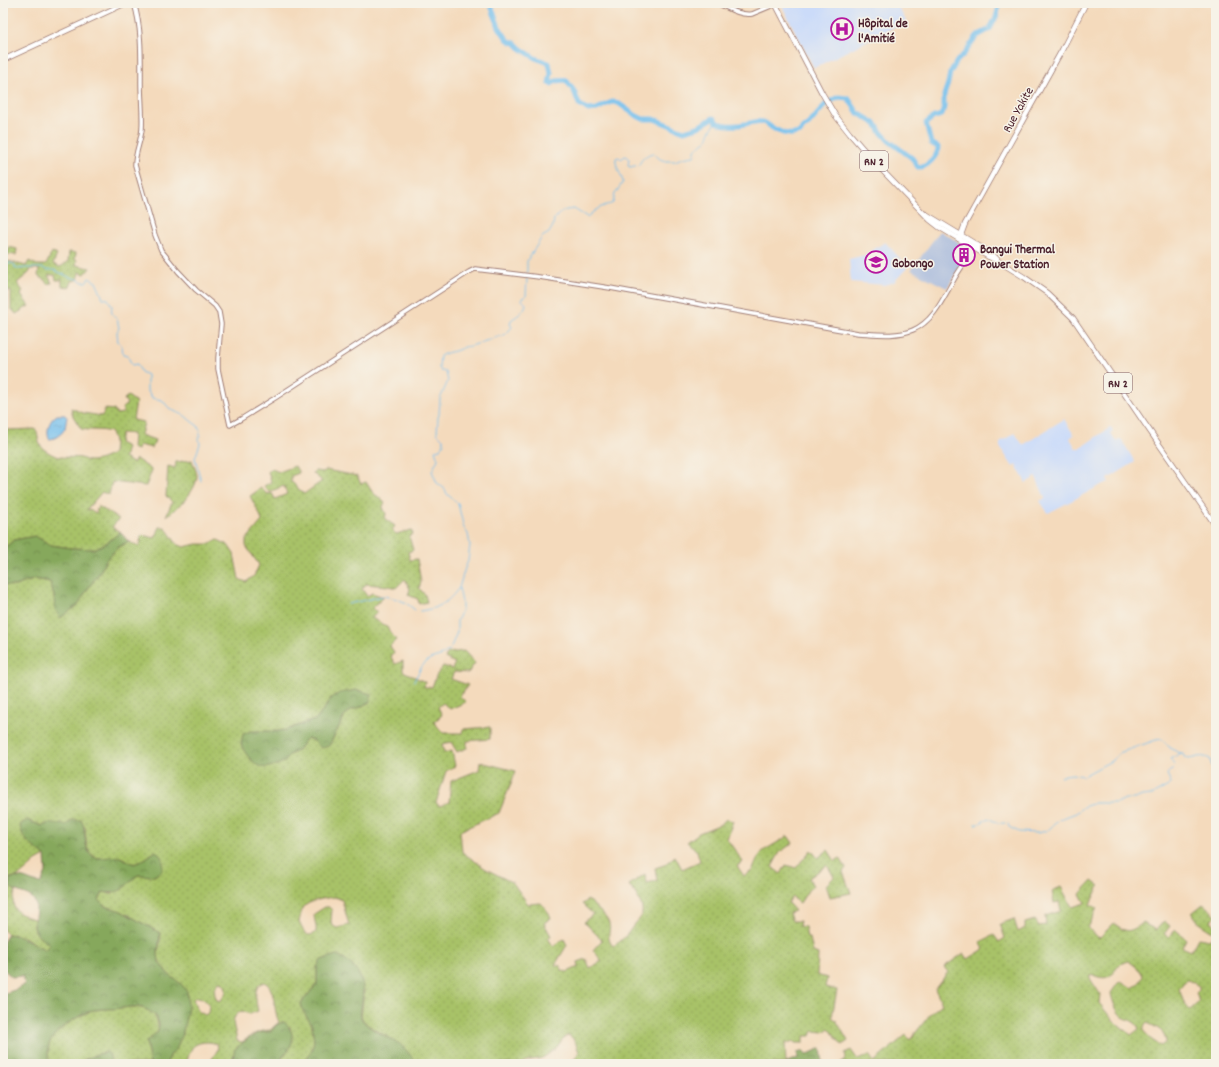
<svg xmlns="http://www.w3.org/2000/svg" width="1219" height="1067" viewBox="0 0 1219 1067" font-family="Dekko,sans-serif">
<defs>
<pattern id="grass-dots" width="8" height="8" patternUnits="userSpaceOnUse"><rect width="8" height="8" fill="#a8c268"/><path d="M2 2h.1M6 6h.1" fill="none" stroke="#92a65a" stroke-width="1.8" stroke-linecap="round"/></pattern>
<pattern id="forest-crowns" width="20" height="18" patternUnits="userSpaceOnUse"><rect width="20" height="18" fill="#86a85c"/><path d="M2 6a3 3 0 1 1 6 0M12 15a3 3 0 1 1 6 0" fill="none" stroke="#70884c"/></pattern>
<pattern id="water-ripples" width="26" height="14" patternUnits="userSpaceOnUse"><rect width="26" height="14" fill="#74bfed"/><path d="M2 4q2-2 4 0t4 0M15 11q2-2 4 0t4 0" fill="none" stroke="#619bc0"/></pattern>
</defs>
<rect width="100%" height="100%" fill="#f7f3e8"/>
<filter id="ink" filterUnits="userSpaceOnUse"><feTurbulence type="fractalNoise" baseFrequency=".025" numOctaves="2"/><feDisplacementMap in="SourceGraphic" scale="8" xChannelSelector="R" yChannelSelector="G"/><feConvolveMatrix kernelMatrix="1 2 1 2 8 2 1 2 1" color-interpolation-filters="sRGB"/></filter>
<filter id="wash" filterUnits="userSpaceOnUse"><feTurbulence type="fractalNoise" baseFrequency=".012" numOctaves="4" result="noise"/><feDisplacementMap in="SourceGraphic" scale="16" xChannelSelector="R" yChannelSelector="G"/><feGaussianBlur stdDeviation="0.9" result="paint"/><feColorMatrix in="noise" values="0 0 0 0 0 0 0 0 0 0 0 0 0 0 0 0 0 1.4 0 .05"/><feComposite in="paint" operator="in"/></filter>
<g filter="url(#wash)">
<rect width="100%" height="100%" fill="#f4dabc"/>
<g fill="#cbdbf9">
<path d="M788,3h108l10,18 -92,47 -32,-62z"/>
<path d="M885,242l20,22 2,4 -13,14 -10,3 -33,-3 -2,-23 16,-4z"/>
<path d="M1064,419l10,16 -4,3 6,11h4v-1l31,-21 2,5 -2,1 5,8 5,-2 14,23 -27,17 1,3 -6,2 -26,14 -29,15 -8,-12 5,-3 -9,-21 -10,6 -10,-18 -3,2 -13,-20v-5l15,-9 8,12z"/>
</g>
<path fill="#b7c5de" d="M940,231l28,17 1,5 -22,35 -36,-18z"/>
<g fill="url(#grass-dots)" stroke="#79704a" fill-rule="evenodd">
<path d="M9,247l8,2 -1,6 -11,-1 -1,6 22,6 3,-5 8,4h9l6,-13 5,3 -4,9 7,3 8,-5 1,-10 7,1 -1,6 2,1 -1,5 14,3 -5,6 -6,-2 -2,8 -5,1 -2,6 -8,-1v-6h-6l-1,-5h-7l4,8 -5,1 -2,-4 -7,-4 1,-7h-8l-2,4 -12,10 6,8 -2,4 8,11 -13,8 -5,-6v-17l-8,-1v-41l5,3z"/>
<path d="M128,396l8,6 -3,18 11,2 -3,13 14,5 -3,8 -13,-3 -2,5 -5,-2 1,-14 -12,-1 -2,10 8,4 -3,11 9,5 3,-4 16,11 -6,16 -34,-4 -3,13 -7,-3 -15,17 9,4 2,-7 21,13 -7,8 8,5 -12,10 -13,7 -24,-1 -20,-3 -16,-9 -21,4 -11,9v-120l3,1 29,-1c4,5 2,12 6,17 1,2 4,4 7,6 12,8 19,4 33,6 3,1 6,3 9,3 7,0 17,-3 23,-8l1,-11 -1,-5 -3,-5c-10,-3 -19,-1 -29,-3l-8,-13 -2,-8 12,5 19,3 3,-7 9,1 2,4 8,-1 -2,-5 5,-4 -3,-5z"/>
<path d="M192,460c1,5 5,11 5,16 -1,16 -19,32 -31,40l6,-14 -6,-6 2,-30 7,2 1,-6z"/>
<path d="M295,466l4,7 -8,3v5l13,13 18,-13 -9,-8 2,-2 8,1 3,-2 31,6 4,8 5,-2 7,11 7,5 5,5 -3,5 4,5 -1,6 10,7 -3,4 4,4 15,-4 2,4 -4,2 4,14 -5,2 2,8 7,-1 4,23 -2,6 6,7 2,7 -8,2 -1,-5 -10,-4 2,-6 -5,-10 -9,9 -7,-2 -23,-2 -4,5 5,7 5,-3 12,4 -12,11 5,4 -5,6 14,8 10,14 -6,6 4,6 -3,5 4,7 8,-3v10l22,11 -1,5h8l4,-11 7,-10 9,3 3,-6 -10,-5 3,-5 16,-2 11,12 -7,10 -14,-1 -3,7 17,6 -8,11 6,6 -16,7 -7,-6 -5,4 4,8 -8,7 9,11h19l1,-4 27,-2v12l-23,2v7l-10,4 -6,-10 -9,2 2,9 8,-2 3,15 -9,5 -10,32 4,3 9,-4 2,-21 28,-11 1,-8 36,9 -17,42 -39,18 2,21 24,17 27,14 15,21 13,-1 8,10 2,5 -7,5 7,13 -3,2 5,8 11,-7 3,6 -12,20 6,1v3l6,3 12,-5 -1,-5 8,-3 4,9 12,-7 -9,-11 9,-10 -18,-18 9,-8 -11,-10 6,-4c6,6 16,14 20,21 5,10 -4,15 5,25 9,-5 15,-12 20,-20 2,-3 7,-6 8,-10 5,-10 -7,-24 -12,-31l16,-11 1,9 11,-2 -2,-13 9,-3 11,-9 7,13 18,-8 -3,-10 -10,-9 12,-9 22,-9 5,-5 7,2 -6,18 16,23 -6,4 7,10 8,-5 5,-12 6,-8 25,-15 5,7 -13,9 -8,15 9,7 5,-9 10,3 15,-18 7,8 10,-8 7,11 5,-3 6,10 -3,4 8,21 -21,4 -4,-12 8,-8 -7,-12 -18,13 4,8 -4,3 -9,14 -8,-6 -4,6 7,8 -6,2 3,8h8l-1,5 6,1 2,11h3l3,14 5,2 -1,21 10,3 -2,9 12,3 -5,27 4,3 12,21 -6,4 -13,-17 -5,4 -11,-1 -2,5h-7v7h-9l-2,-2 -8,3 1,20h-217l5,-4 5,-8c-3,-7 -4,-14 -11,-17 -6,3 -7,7 -11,12 -1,1 -11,9 -13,10 -7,4 -16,1 -22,7h-104l-16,-18 -36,-22 -5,-7 3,-26 -4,-13 -4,-8 -12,-12 -27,9v17l-16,19 2,8 9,14 2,16 -2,8 -8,15h-24c1,-10 9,-12 11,-20 2,-5 0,-12 -1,-17l-14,-2 -5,7h-8l-30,25v7h-24l9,-15 -1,-5c-7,-3 -20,-3 -25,4 -3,4 -4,11 -6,16h-20l5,-10 6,-6 4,-64c-11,-8 -24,-17 -23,-32 1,-7 3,-13 2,-19l-39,-22 -16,-5 -6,-6 4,-8 9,2 26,-19 17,1 1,-25 -14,10 -8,3c-5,-2 -10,-6 -15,-7 -4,-1 -11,1 -16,1 -18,1 -17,-18 -18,-31l-13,-7 -6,5 -16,-2 -8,3 -15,-6 -1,20 19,16 -9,5 -17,15 -9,2 -1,8 7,5c-8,18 2,23 18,28v9l16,16 -5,6 -21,-13 -8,-2 -8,-1 -5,-4v-345l12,1 20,-7 15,3 4,13 1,14 6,9 28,-31 11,-15 6,-12 12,-13 11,-5 10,4 3,-11 13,3 5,-11h5l12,17 7,3 12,-3h11l11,-4 10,5 6,9 5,25 7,3 8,-6 5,-11 -13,-19v-6l16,-19 -2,-6 -10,-19 11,-8 6,6 5,-1 3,6 12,-5 -3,-8 -15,6 -5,-6 7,-4 -3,-11 4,-2 7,3zM332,697l26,11 -8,2 -6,7 -15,29 -8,1 -7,-6 -7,-3 -10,13 -8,4 -11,-24 8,-1 31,-11zM334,897l4,1 4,2 7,25 -12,3 -4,-2 -2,-4 1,-12 -3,-3h-4l-11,7c0,6 3,12 2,18 -10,8 -13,-2 -17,-10 1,-4 2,-11 5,-15 4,-6 22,-9 30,-10zM219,982l4,1c6,7 2,12 -3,18l-3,-1c-4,-8 -3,-11 2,-18zM264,982c12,5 9,29 15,40l-9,8c-12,0 -19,6 -28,12l-5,-1c-1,-12 -10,-23 5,-30l8,3 8,-3c-2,-10 -6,-25 6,-29zM196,997c7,0 9,3 13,8l-1,8 -3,2 -7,-4 -5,-12z"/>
<path d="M1092,881l7,5 -9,18 7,4 -9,20 11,10 15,-15c13,11 16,9 29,0l13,7 8,-9 6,5 -6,8 4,3 8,-7 10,9 -4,8 9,4 7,-13 12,2 4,-7 -14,-9 -8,-11 11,-9 13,11 -5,5 5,7v87l-1,2 1,5v43h-375l-1,-1 6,-4 -1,-6 6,-3 7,10 11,-5 5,7 32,-27 4,5 21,-27 11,-9 -7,-15 13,-17 -4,-5 20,-14 4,6 16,-10 -4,-7 14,-7 5,7 6,-4 -5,-14 14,-5 4,13 7,-4v-5l10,-3 4,6 7,-1 -1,-9 16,-5 -2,-9 -5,1 -2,-12 9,-4 11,20 13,-4 -5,-9zM1128,961c5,3 13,9 15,15 -2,5 -5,9 -11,12l-11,-7 -3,2 -7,10c1,8 6,20 12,24 7,4 13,4 16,12l-8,6 -19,-16 -13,-16 1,-9 -11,-17 4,-2c23,10 17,-10 35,-14zM1188,980l11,6v4l-3,3 3,9 -9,8c-8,-7 -7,-12 -11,-21l5,-7zM1147,1023c9,4 19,8 19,19l-5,4c-7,-5 -24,-13 -14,-23z"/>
<path d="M130,1007c18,0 30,6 28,25l-12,10 4,22h-42l1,-1 -2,-11 -9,2 -13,5 -6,5h-30c-1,-8 -2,-17 2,-24 6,-11 31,-27 43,-30 11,-2 24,-1 36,-3z"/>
</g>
<g fill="url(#forest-crowns)" stroke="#686444">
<path d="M120,532l9,10 -11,5 -12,13 -6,12 -11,15 -12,19 -17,12 -5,-9 -1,-14 -4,-13 -15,-3 -20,7 -12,-1v-36l11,-9 21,-4 16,9 20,3 23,1 14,-7z"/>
<path d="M356,690l16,4 -2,8 -12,6 -8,2 -6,7 -15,29 -8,2 -7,-7 -7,-3 -10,13 -8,4 -4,7c-7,2 -17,7 -24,5 -7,-2 -19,-16 -20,-24 0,-3 2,-6 2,-9l8,-3h27l8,-1 31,-11 15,-22 8,-4z"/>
<path d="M27,820l15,6 8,-3 16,2 6,-5h9c6,11 2,19 7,30 7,15 21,4 32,7 4,2 9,5 14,7l8,-3 14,-10c7,7 9,11 5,21l-7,4 -16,-1c-14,11 -16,20 -35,17l-4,8 6,6 16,5 39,22 -2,21 1,8 9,12 13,10 6,7 1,16 -5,25 -6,16 -6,6 -5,10h-16l-4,-22 12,-10 1,-8 -3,-8c-5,-4 -12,-9 -19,-9 -6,-1 -10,1 -16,1 -9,2 -18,0 -27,2 -12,3 -37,19 -43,30 -4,7 -3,16 -2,24h-46v-70l14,-5 8,-5 -3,-8 -10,1 -9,-8v-27l5,-8c14,1 25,9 37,16l5,-6c-31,-14 -4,-34 -19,-47 -4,-3 -10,-4 -14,-6 -3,-1 -6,-3 -8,-5l1,-8c17,-3 17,4 31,5l5,-11 -1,-16c-12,-10 -23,-15 -25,-31z"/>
<path d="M336,955c15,5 28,21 27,37 0,7 -3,19 -2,25 3,11 31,21 40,28 6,5 11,13 17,19h-114l8,-15 2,-8 -2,-16 -9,-14 -2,-8 16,-19v-17l4,-7z"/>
<path d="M284,1022c6,5 11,14 7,23 -3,8 -10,9 -11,19h-47v-7l2,-8c12,-9 20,-18 36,-17l5,-7z"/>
<path d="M821,1048l2,16h-37l1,-2 11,-4 -1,-5 7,-2 2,4z"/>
<path d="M107,1052l3,4 1,4 -3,4h-29c9,-7 17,-10 28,-12z"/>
</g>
<path fill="url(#water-ripples)" stroke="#5f6f8c" d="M57,415h8l2,2c-1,4 -1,7 -2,11 -3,6 -9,11 -16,11 -3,-9 0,-19 8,-24z"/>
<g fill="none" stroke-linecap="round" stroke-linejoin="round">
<g stroke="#74bfed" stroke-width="1">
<path d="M3,262l2,2 7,-1 3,2v3l2,1 9,-1h17l4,2h7l15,7 11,3 2,2h4l3,-4 7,4 7,16 5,1 4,7c-1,6 -1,8 5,12l2,10 -2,4 1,10 4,4 1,8 4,1 5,10 5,-1 4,8 6,3v15l5,8 10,2 7,8 7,4 8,3 7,6 7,5 2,4"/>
<path d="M527,273v-12l15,-24 7,-4 4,-7 1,-7 6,-6 6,-3 8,-1 13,8c5,-4 10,-9 17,-11 3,-2 6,-1 9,-3l2,-9 8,-12c-2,-9 -8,-15 -7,-24l3,-1 2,2 4,-3 2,1 2,2 -1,7 2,1 9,-2c2,-6 8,-11 14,-12l7,6 5,2h10l7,-3 12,-2 2,-8 11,-8 3,-9 6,-9"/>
<path d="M200,433l-1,6 1,5 -5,14 6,23"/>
<path d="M392,598c9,1 16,6 23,12"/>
<path d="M348,604l35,-8 6,1"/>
<path d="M420,611c20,-3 26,-7 39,-23"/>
<path d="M451,647l6,-15v-11l5,-11v-8l-3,-14 6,-20 3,-7 2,-16 -2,-11 -4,-6 -6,-24 -11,-10 -2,-5 -8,-6 -5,-12 6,-12 -3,-9 6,-1 3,-6 -1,-4 -6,-6 1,-16 1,-2 1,-16 8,-18 -2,-9 -5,-1 -2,-3 1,-12c5,-3 10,-4 15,-5 6,-2 9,-5 16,-5l35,-12 6,-7 -2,-3 1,-4c6,-4 13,-8 15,-16l-4,-4v-2l4,-2 1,-18"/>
<path d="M414,681l8,-15 8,-7 10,-3 10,-6"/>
<path d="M1061,777l4,-2 7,-1 11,2 30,-16 6,-7 37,-13 6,-1 9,10 12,5 2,4 3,1c10,-1 12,-5 22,0l2,8 4,2"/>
<path d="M975,824h4l9,-6c6,3 10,6 17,5"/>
<path d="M1008,824l1,3 10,5 18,1 10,-2 13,-12 16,-6 7,-6 12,-4h22l8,-4h10l7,-3 10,-1 18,-10 1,-2 -4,-9 8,-8 -5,-7 11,-6"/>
</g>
<path stroke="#74bfed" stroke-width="5" d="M490,3l9,24 8,12 4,3 4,1 5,5 15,10 14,5 2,10 -2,10 2,1 5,-3 10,-1 8,11 5,13 9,6 9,-1 10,-5 5,-2 6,1 17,12 8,4h11l30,12 14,-4 15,-9 2,1 1,3c9,4 19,4 29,2 5,-1 12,-4 18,-2 3,1 6,3 8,5 10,6 19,10 30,5l1,-4 7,-4 16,-19 13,-8 10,1 10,15 18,11 4,7 9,10 23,17 6,9c9,1 20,-11 20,-20l-7,-4 -5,-20 8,-6 8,-2 2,-8v-12l4,-12 2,-10 7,-12 7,-7 13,-18 13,-7 6,-12 4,-14"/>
</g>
</g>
<g filter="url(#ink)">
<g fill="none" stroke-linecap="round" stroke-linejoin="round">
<g stroke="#9f7c74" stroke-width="5.5">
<g id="minor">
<path d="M134,3c8,26 7,53 7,80 0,15 2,30 1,46 -1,12 -7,23 -7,36l20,70 6,15 17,21 18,19 19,16 4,6 2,12 -3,34v11l12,56 11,-6 34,-21 194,-126 6,-3 64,8 71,11 248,45c18,1 38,4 55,-3 22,-9 32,-36 43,-54 6,-10 13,-19 19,-29"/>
<path d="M717,3c11,5 23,13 35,11l24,-10"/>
</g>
</g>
<g stroke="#9f7c74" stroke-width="6">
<g id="major">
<path d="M775,3l47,90 13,22 15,19 29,33 51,53 9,7 50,30 9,4 26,16 23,16 26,25 72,106 71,102"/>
<path d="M3,60l123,-57"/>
<path d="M926,214l66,40 5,5"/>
<path d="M959,239l2,-4 4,-11 97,-174 24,-47"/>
</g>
</g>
<use href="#minor" stroke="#fff" stroke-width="3.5"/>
<use href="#major" stroke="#fff" stroke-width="4.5"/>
</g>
</g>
<defs>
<g id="hospital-ring" transform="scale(1.15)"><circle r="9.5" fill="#f7f3e8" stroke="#b5179e" stroke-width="1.5"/><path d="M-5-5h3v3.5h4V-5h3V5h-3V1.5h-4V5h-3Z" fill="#b5179e"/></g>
<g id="building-ring" transform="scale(1.15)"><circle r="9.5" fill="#f7f3e8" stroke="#b5179e" stroke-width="1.5"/><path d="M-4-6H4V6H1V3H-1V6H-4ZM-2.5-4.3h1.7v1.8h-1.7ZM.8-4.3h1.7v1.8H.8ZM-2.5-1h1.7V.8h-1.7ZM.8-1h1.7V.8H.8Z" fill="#b5179e"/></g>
<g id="school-ring" transform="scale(1.15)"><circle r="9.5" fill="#f7f3e8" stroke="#b5179e" stroke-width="1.5"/><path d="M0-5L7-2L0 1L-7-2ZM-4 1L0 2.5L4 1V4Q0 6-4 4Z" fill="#b5179e"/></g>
</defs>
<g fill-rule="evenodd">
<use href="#hospital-ring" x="842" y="29"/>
<use href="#building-ring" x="964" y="255"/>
<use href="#school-ring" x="876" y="262"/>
</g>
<g text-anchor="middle" stroke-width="3" stroke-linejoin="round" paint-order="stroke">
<g fill="#f7f3e8" stroke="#7e5f64" stroke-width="1">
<rect x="860" y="151" width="28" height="20" rx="3"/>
<rect x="1104" y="373" width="28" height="20" rx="3"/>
</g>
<g font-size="12" font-weight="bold" fill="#4a1f2b">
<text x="874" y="165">RN 2</text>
<text x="1118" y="387">RN 2</text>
</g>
<g font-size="13" font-weight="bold" fill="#4a1f2b" stroke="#f7f3e8" text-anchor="start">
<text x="858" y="27">Hôpital de<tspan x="858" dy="15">l'Amitié</tspan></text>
<text x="980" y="253">Bangui Thermal<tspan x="980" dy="15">Power Station</tspan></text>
<text x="892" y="267">Gobongo</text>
</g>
<g font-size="13" fill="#4a1f2b" stroke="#f7f3e8">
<text transform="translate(1017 109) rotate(-61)" y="5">Rue Yakite</text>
</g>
</g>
<rect width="1219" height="1067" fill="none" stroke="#f7f3e8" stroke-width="16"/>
</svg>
